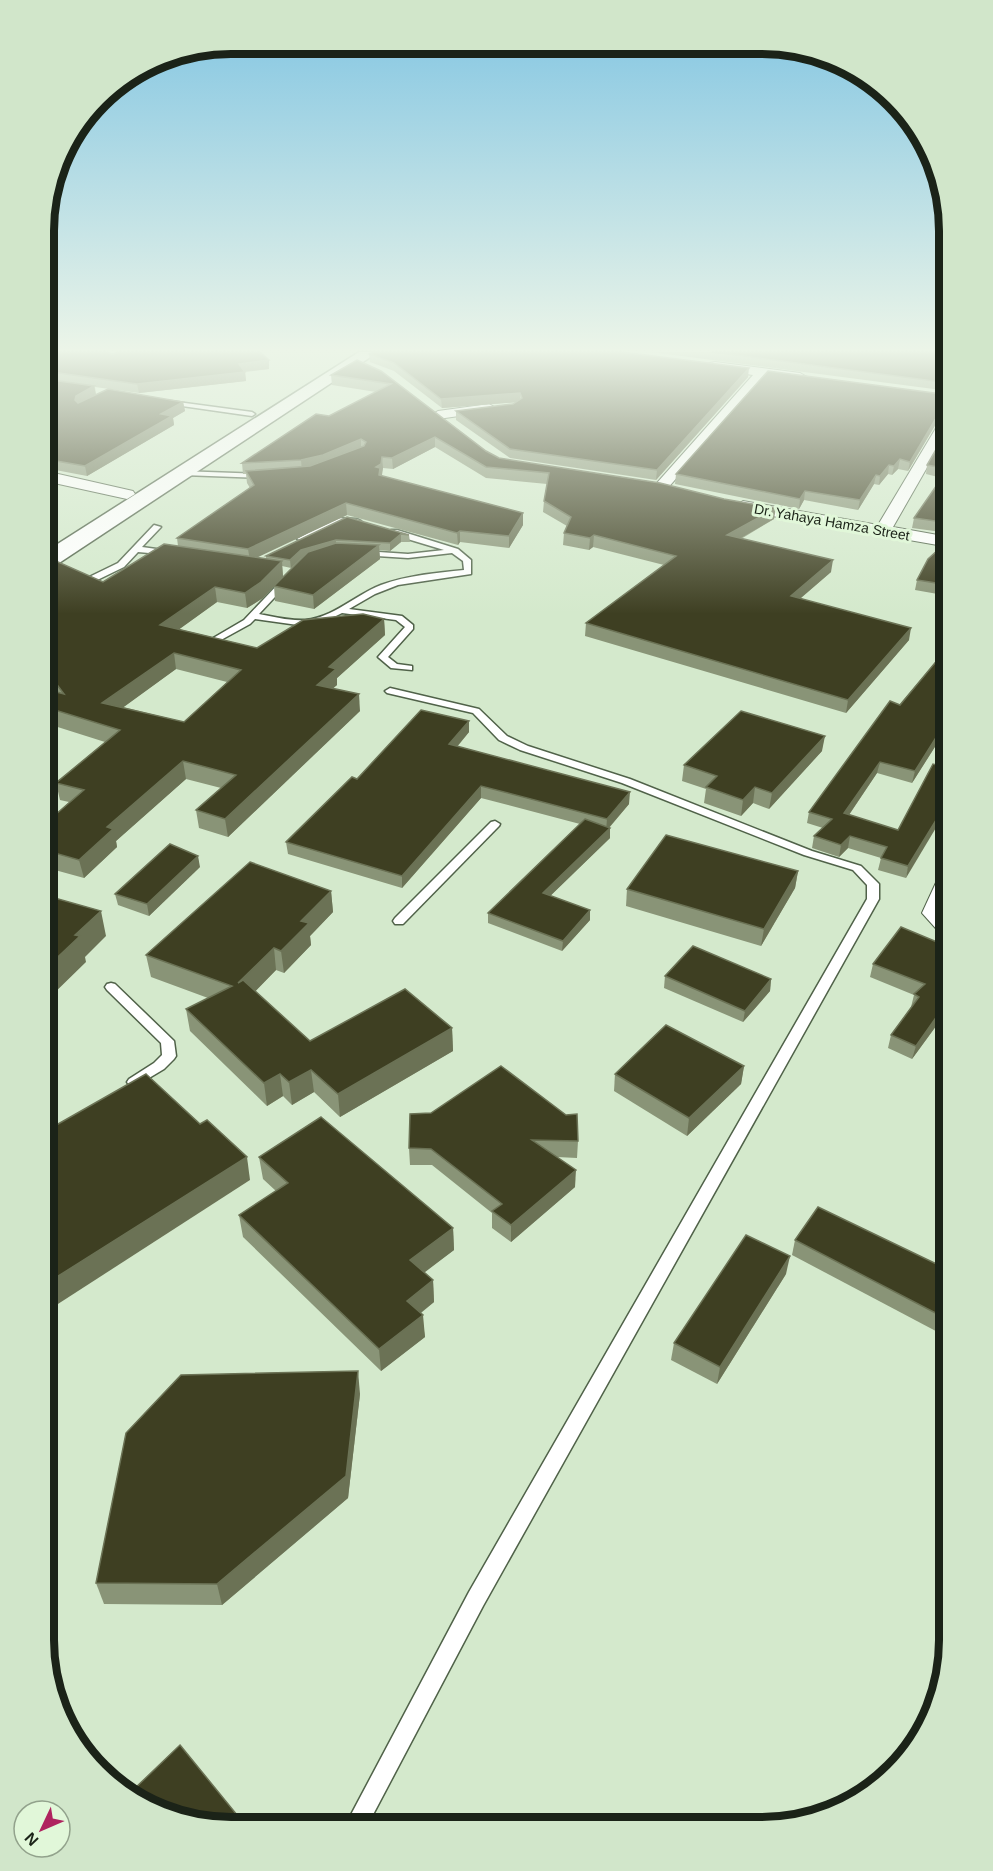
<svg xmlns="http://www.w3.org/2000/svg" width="993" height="1871" viewBox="0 0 993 1871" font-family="Helvetica,sans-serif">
<rect width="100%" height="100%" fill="#d4e9cc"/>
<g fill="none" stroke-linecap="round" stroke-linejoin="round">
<g stroke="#506249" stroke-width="3">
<g id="service">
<path d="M170,401l82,11 3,2 -3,2 -84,-12v-2z"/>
<path d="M180,471l82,3 4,2 -4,2 -79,-3h-3z"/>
<path d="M335,518l22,1 4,2 -4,2 -18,-1 -35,19 -7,-2z"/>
<path d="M154,525l7,2 -19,20 29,4v4l-33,-3 -14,15 -35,17h-6v-4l35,-17z"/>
<path d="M391,530h6l61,19 13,11v14l-73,11 -23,9 -26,15 53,7 11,9v4l-25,28 9,7 15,2v4l-21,-2 -13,-11 27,-30 -9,-7 -54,-7 -16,8 -21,5 -50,-7 -5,5 -40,22h-6l-1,-2 41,-24 38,-40 7,2 -30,32c15,3 31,7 46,6 28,-2 50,-25 76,-35 27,-10 55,-12 83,-15l-1,-9 -11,-8 -44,5 -47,-3v-4h3l44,3 36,-4 -53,-16z"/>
<path d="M390,688l89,21 28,27 21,10 102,33 182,72 49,15 18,18v15l-396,707 -116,220h-22l124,-234 398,-693v-14l-14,-15 -49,-15 -182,-72 -102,-33 -21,-10 -26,-27 -86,-20 -2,-2z"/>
<path d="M495,821l5,3 -1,2 -96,98h-8l-2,-3 2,-3 96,-96z"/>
<path d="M111,983l4,1 59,57 2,15 -2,3 -10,10 -30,18 -5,-2 -2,-3 2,-3 25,-16 8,-8 -1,-12 -54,-53 -2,-3 2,-3z"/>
</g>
</g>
<g stroke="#506249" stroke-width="2">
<g id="minor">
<path d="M715,362l85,11 7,4 -7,4 -34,-5 -100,114h-10l-3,-3 3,-3 97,-109 -43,-6v-6z"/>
<path d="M489,404l7,4 -2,3 -56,8 -7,-4 7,-4z"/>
<path d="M949,414v15l-56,98 56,10v10l-206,-36 -8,-5 8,-5 135,24 64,-107z"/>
<path d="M45,471l88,20 2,3 -8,5 -82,-18z"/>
<path d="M949,872v63l-9,-2 -18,-20 18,-39z"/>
</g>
</g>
<g stroke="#506249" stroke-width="3">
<path id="secondary" d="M359,352h19l-325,215 -8,2v-17z"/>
</g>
<use href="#service" fill="#fff" fill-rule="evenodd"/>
<use href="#minor" fill="#fff" fill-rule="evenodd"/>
<use href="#secondary" fill="#fff" fill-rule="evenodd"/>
</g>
<g fill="#899477" fill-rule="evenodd">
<path d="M45,352l68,2 156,15 -24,3 1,9 -107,12 -44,-6 1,8 87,7 2,9 -12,7 1,7 -87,51 -42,-8z"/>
<path d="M651,352h298v39z"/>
<path d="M369,354l379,23 -92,103 -146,-22 -54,-38v-9l57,-7 3,-2 -74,6 -48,-37 -24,-9z"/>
<path d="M357,360l129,91 13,7 275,61 -33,20 90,33 -30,26 108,42 -63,73 -261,-77 1,-13 78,-58 -71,-18 -4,3 -26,-5 1,-12 3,-7 -24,-14 1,-11 3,-17 -61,-6 -51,-31 -42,22 -10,-1 -2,8 142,37v12l-14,23 -49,-6 -2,3 -111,-30 -91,42 10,2v-3l81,-39 62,18 1,7h-9l-11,9 -11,-1 1,9 -66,50 -39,-8 -1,-15 29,-29 -12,11 -9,-2 1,11 -20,21 -16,10 -30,-6 -38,27 78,19 127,-29 1,16 -48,43v7l-4,3 27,23 -132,126 -29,-9 -3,-18 25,-22 -35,-9 -70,62 1,6 -33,31 -40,-11v-46l3,1 22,-20 -9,-2 -4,-17 49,-41 -60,-19v-156l58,15 75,-36 -1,-8 73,-50 -3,-5 -1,-9h-3l-1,-11 87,-47 47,-24 -44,-7 -1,-10zM176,669l51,13 -43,40 -61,-15zM50,687l3,4 -7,-1z"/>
<path d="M940,417l-32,54 -10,-2 -6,6 -4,-1 -9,11 -5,-1 -16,26 -54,-10 -5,9 -124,-25 1,-10z"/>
<path d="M949,427v106l-37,-5 2,-10 28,-40 -16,-4 1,-9z"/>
<path d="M949,540v56l-34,-6 2,-10z"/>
<path d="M949,629v16l-5,-2 2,-10z"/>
<path d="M949,646v87l-4,-2 -33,52 -35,-10 -28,42 49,15 35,-66 -27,114 -28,-8 3,-12 -33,-10 -9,9 -27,-9 2,-12 9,-8 -16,-5 2,-11z"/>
<path d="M469,721v11l-12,15 172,57 -20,24 1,10 -60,58 40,24 -28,31 -74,-28v-10l92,-89 -99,-26 -79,90 -114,-34 -2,-12 71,-63z"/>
<path d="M822,751l-53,58 -16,-6 -12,13 -37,-13 2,-14 -24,-8 2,-16z"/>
<path d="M200,867l-51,49 -31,-11 -3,-11z"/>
<path d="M798,871l-3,17 -34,58 -135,-40 1,-17z"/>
<path d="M331,891l2,21 -23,24 1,9 -27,28 -8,-3 -21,21 55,50 142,-13 1,23 -113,66 -26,-25 -22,13 -9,-9 -16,10 -77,-75 -4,-22 22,-11 -57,-21 -5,-22z"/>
<path d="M949,947v81l-10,-6 -27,37 -24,-11 3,-13 20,-28 3,-12 -44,-18 3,-13z"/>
<path d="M665,976l106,3 -1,12 -27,31 -79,-34z"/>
<path d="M744,1066l-3,18 -54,52 -73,-45 1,-17z"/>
<path d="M410,1114l168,27 -1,17 -20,-1 18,30 -64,55 -19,-14v-15l-60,-48h-22l-1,-17z"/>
<path d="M259,1157l194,71 1,22 -30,22 9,8 1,22 -13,11 4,24 -44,34 -138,-134 -4,-22 37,-24 -13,-12z"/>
<path d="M795,1240l154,30v68l-157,-83z"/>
<path d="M786,1274l-69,110 -46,-24 3,-17z"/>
<path d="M360,1394l-12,104 -126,107 -118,-1 -8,-21z"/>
</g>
<g fill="#6b7255">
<path d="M269,360v9l-29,3 -1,-8z"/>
<path d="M749,368l-1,9 -92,103 1,-10z"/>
<path d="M245,372l1,9 -107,12 -2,-9z"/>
<path d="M94,386l2,9 -19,14 -2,-9 1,-4z"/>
<path d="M520,393v9l-78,6 -1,-9z"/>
<path d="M183,402l2,9 -12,7 1,7 -87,51 -2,-10 76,-52z"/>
<path d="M949,405v8l-9,4 -32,54 2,-9 32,-54z"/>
<path d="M435,437v10l-42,22 -1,-11z"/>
<path d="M361,439v11l-59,21 -1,-11z"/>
<path d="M382,457l1,11 -1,7 -3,1 -3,-9z"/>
<path d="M900,459l-2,10 -6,6 2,-9z"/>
<path d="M889,465l-1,9 -9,11 1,-9z"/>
<path d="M876,475l-2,9 -16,26 2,-10z"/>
<path d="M805,491l-1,9 -5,9 1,-10z"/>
<path d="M346,503l1,12 -97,46 -2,-12z"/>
<path d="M776,508l-2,11 -49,28 2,-12z"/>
<path d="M523,513v12l-14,23v-12z"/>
<path d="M460,531v11l-2,3 -1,-12z"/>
<path d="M401,534v8l-11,9v-8z"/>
<path d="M594,535l-1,12 -4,3 1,-12z"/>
<path d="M336,540v8l-35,10 -10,10 -1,-8 11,-10z"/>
<path d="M379,545l1,14 -66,50 -1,-14z"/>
<path d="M833,560l-2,12 -42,36 2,-12z"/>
<path d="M282,561l1,16 -20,21 -16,10 -2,-15z"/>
<path d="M215,587l2,15 -54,39 -3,-16z"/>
<path d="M384,619l1,16 -48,43v7l-19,16 -1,-16 12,-18z"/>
<path d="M911,628l-2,12 -63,73 2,-13z"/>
<path d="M174,653l2,16 -70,51 -4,-17z"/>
<path d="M46,670l4,17 -5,3v-19z"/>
<path d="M359,694l1,17 -132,126 -3,-18z"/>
<path d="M947,720l-2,11 -33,52 3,-12z"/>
<path d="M469,721v11l-20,24v-12z"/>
<path d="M825,736l-3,15 -53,58 3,-16z"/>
<path d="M183,761l3,18 -70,62 1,6 -33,31 -5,-18 28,-33z"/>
<path d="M880,762l-3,11 -35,52 2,-12z"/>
<path d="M481,786v12l-79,90v-12z"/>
<path d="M755,787l-2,16 -12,13 2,-16z"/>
<path d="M630,792l-1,12 -23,27 1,-12z"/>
<path d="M949,799v7l-43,72 2,-12z"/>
<path d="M610,828v10l-67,65v-10z"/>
<path d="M850,836l-2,12 -9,9 2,-12z"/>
<path d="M198,856l2,11 -51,49 -2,-12z"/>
<path d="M798,871l-3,17 -34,58 3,-17z"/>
<path d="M331,891l2,21 -23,24 1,9 -27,28 -3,-22 20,-30z"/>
<path d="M590,910v10l-28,31 1,-10z"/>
<path d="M101,911l5,25 -21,21 1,5 -42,41v-33l31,-35z"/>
<path d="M274,948l2,22 -34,35 -4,-22z"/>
<path d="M771,979l-1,12 -27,31 2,-11z"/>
<path d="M942,1009l-3,13 -27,37 4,-13z"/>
<path d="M452,1028l1,23 -113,66 -2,-23z"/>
<path d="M744,1066l-3,18 -54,52 2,-18z"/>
<path d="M311,1070l3,22 -22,13 -3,-23z"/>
<path d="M280,1074l3,22 -16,10 -3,-23z"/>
<path d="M247,1157l3,23 -206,133v-28z"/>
<path d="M576,1170l-1,17 -64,55v-17z"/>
<path d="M453,1228l1,22 -42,32 -2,-22z"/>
<path d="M790,1256l-4,18 -69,110 3,-17z"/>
<path d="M433,1280l1,22 -25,20 -2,-21z"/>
<path d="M423,1315l2,22 -44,34 -2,-22z"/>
<path d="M358,1371l2,23 -12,104 -126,107 -5,-21z"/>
</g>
<g fill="#3e3f22" stroke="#6b7255" stroke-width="1.5" fill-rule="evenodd">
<path d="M45,352h62l6,2 4,-2h143l9,8 -30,4 6,8 -108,12 -92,-13z"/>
<path d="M373,352h249l127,16 -92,102 -147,-21 -54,-38 57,-7 9,-6 -2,-5 -79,6 -47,-36 -25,-9z"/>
<path d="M712,352h237v31z"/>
<path d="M357,360l24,11 105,80 13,7 161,25 64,16 52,9 -49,27 106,25 -42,36 120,32 -63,72 -262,-77 90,-67 -82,-21 -4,3 -26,-5 7,-16 -27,-16 5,-28 -63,-6 -51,-30 -43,21 -10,-1 -1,7 -5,3 4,1 -1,7 144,38 -14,23 -49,-5 -3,2 -111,-30 -98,46 -71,-11 77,-53 -8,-14 64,-5 54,-20 2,-4 -5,-3 -38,16 -22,5 -59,3 74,-49 13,2 62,-32 -60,-9z"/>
<path d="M768,371l181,24v10l-7,3 -32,54 -10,-3 -6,7 -5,-1 -9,11 -4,-1 -16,25 -55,-9 -5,8 -124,-25z"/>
<path d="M45,379l49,7 -18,10 -1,4 3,3 30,-14 75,13 -22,12 11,2 -87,50 -40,-7z"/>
<path d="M949,427v96l-35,-5 34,-49 -21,-4z"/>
<path d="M347,517l62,18 -8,-1 -11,9 -54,-3 -35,10 -11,10 -24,-4z"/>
<path d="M949,540v45l-32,-5 11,-21z"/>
<path d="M336,543l43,2 -66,50 -39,-9 34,-34z"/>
<path d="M164,544l118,17 -21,21 -16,11 -30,-6 -55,38 97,23 46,-28 60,-6 21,5 -55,48 7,2 -19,16 42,9 -134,125 -29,-9 40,-35 -53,-14 -76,66 6,2 -34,31 -35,-10v-29l3,1 37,-32 -28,-7 64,-53 -75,-23v-18l19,5 -18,-24 -1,1v-104l11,-6 47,21zM174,653l67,17 -57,52 -82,-19z"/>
<path d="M949,646v75l-2,-1 -32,51 -35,-9 -36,51 54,17 35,-66 16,4v31l-41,67 -27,-8 6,-11 -37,-11 -9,9 -27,-9 18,-17 -23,-7 81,-111 10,4z"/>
<path d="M421,710l48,11 -20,23 181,48 -23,27 -126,-33 -79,90 -116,-34 66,-65 5,2z"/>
<path d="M741,711l84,25 -53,57 -17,-6 -12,13 -37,-13 11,-11 -33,-11z"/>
<path d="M585,819l25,9 -67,65 47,17 -27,31 -75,-28z"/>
<path d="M666,835l132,36 -34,58 -137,-40z"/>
<path d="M170,844l28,12 -51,48 -32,-10z"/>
<path d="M250,862l81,29 -30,30 8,2 -28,28 -7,-3 -36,35 5,-3 67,61 95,-52 47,39 -114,66 -27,-24 -22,12 -9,-8 -16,9 -78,-74 46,-23 -86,-31z"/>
<path d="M44,895l57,16 -26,24 5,1 -36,34z"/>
<path d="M901,927l48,20v65l-7,-3 -26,37 -25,-11 28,-38 -5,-3 11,-10 -52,-20z"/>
<path d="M693,946l78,33 -26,32 -80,-35z"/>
<path d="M666,1025l78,41 -55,52 -74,-44z"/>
<path d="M501,1066l65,49 11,-1 1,27 -46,-1 44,30 -65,55 -19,-14 10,-7 -71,-55 -22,-1 1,-34 21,-1z"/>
<path d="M146,1074l54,50 7,-4 40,37 -203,128v-153z"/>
<path d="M321,1117l132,111 -43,32 23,20 -26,21 16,14 -44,34 -140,-134 49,-32 -29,-26z"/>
<path d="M818,1207l131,63v50l-154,-80z"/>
<path d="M746,1235l44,21 -70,111 -46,-24z"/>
<path d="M358,1371l-12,105 -129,108 -121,-1 30,-150 55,-58z"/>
<path d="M180,1745l66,81h-40l-47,-13 -30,-19z"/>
</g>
<linearGradient id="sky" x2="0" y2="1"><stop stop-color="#7fc4e2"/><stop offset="0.57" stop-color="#ecf5e8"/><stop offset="1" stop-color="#ecf5e8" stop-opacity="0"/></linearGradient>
<rect width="993" height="614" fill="url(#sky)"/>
<g text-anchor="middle" stroke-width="6" stroke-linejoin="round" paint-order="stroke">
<g font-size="14" fill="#1b2318" stroke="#e1f7d9">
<text transform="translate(832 522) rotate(10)" y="5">Dr. Yahaya Hamza Street</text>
</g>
</g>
<path d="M0 0H993V1871H0ZM231 54H762A177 177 0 0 1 939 231V1640A177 177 0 0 1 762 1817H231A177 177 0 0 1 54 1640V231A177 177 0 0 1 231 54Z" fill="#d1e6ca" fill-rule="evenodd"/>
<path fill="none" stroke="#1b2318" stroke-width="8" d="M231 54H762A177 177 0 0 1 939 231V1640A177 177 0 0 1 762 1817H231A177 177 0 0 1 54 1640V231A177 177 0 0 1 231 54Z"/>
<g transform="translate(42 1829) rotate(226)"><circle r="28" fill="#e1f7d9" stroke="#92a28c" stroke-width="1.5"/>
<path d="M0-4.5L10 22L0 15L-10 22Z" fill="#af235f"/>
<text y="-9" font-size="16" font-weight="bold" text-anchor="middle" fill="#1b2318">N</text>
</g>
</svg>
